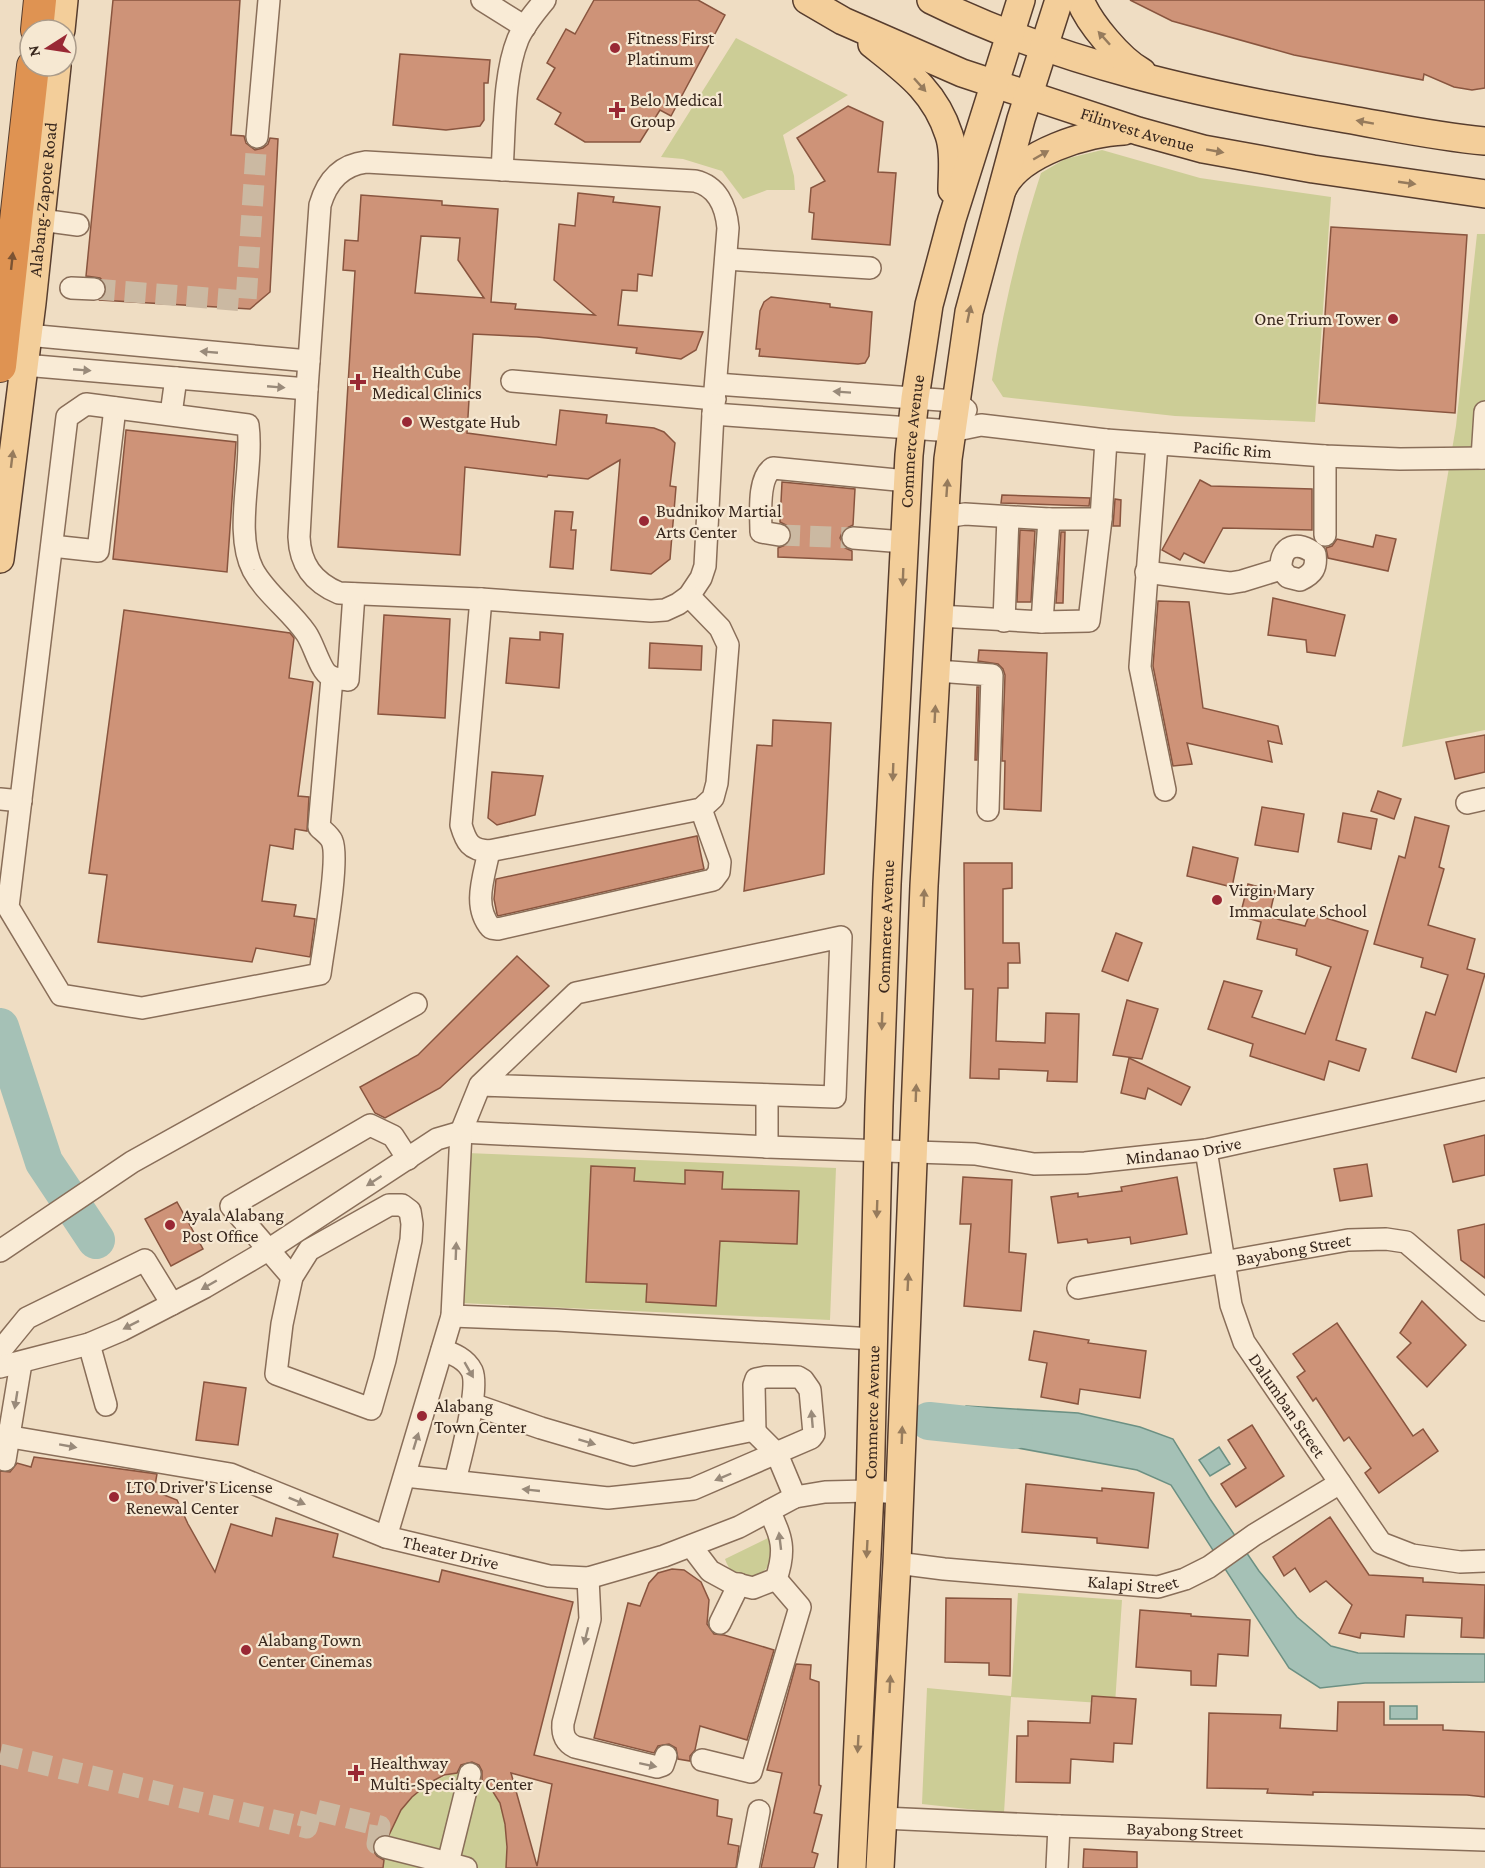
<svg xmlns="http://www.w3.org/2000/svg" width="1485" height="1868" viewBox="0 0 1485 1868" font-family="'Crimson Pro',serif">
<rect width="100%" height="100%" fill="#efddc3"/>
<g fill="#cccd96">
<path d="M736,38l112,57 -65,40 11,41 1,14h-28l-24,9 -21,-28 -39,-12 -22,-2z"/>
<path d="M1102,150l98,28 131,19 -16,225 -140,-6 -172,-19 -11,-17c11,-70 27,-139 49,-207l24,-14z"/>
<path d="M1477,234h8v496l-83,17 54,-321z"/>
<path d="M467,1153l369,15 -6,152 -369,-17z"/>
<path d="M770,1537c1,5 4,14 3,19 -6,25 -40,30 -48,3z"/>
<path d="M1018,1593l104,7 -7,104 -104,-7 -7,116 -82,-9 5,-116 84,8z"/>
<path d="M460,1772c6,2 14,2 19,5 28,15 29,64 27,91h-123c0,-46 32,-88 77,-96z"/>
</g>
<g fill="#a5c1b6" stroke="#6c9083" stroke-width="1.5">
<path d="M966,1406l112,7 62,14 33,12 37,60 49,72 38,46 34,29 27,7 127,1v28l-120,1 -45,5 -31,-20 -118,-183 -34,-15 -173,-32z"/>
<path d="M1219,1447l11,17 -20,12 -11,-16z"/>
<rect x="1390" y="1706" width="27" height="13"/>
</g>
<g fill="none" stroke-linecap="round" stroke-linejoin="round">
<g stroke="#a5c1b6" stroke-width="38">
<path d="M0,1027l44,135 52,78"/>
<path d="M929,1421l85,9"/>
</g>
</g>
<g fill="#ce9378" stroke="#89553f" stroke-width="1.5" fill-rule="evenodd">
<path d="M113,0h127l-9,135 13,1 2,7 9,7 8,-2 5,-4 2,-6 8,1 -8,153 -20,17 -150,-9 4,-4 3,-6 -2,-7 -5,-5 -14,-2z"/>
<path d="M594,0h104l27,15 -54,101 -11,-6 -20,32h-55l-30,-18 6,-11 -24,-14 18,-31 -8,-5 19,-34 9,5z"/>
<path d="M1130,0h355v88l-13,2 -18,-3 -30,-13 -1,6 -129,-25 -122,-34z"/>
<path d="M400,54l90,6 -2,23h-4v37l-4,6 -34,4 -53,-5z"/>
<path d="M848,106l35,16 -5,50 18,1 -6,72 -78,-6 2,-26 -5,-1 2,-24 14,-7 -28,-43z"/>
<path d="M578,193l36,4 -1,5 47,5 -8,69 -14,-2 -1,17 -15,-1 -4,35 85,7 -7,18 -15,9 -45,-6 1,-5 -100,-11 -64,-3 -6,99 89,12 4,-35 47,5 -1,8 48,5 10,4 11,11 -5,43 6,1 -6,72 -19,15 -40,-4 9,-110 -32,19 -40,-4 -1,2 -82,-10 -5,88 -122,-8 17,-276 -12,-1 2,-30 13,1 3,-46 81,6v4l56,4 -7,93 25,2 -1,5 80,6 -41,-35 5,-56 16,2zM421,236l39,2 -2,22 26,38 -69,-5z"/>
<path d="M1331,227l136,8 -12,178 -136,-10z"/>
<path d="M771,297l59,7v3l42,5 -3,44 -4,7 -7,1 -99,-8 1,-7h-4l4,-38 4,-9z"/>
<path d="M126,430l110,12 -9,130 -114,-13z"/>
<path d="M1200,480l11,6 101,3v41l-89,-2 -19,35 -20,-10 -4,7 -18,-10z"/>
<path d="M782,482l73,7 -2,36 -10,5 -3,8 5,10 7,3v9l-74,-3v-9l10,-4 4,-7 -4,-11 -8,-4z"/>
<path d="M1002,495l88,3 -1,8 -88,-3z"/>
<path d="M1115,499l6,1 -1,26h-7z"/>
<path d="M555,511l18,1 -2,18h5l-3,39 -23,-2z"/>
<path d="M1020,530l15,1 -4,71h-14z"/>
<path d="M1061,532h4l-2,71h-7z"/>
<path d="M1376,535l20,4 -8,32 -60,-13 -2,-10 6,-2 5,-7 36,8z"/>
<path d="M1273,598l72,17 -10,41 -28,-4 -1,-12 -38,-5z"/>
<path d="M1158,601l31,1 14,106 75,18 4,18 -14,-3 4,21 -85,-19 5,21 -19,2 -20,-100z"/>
<path d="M124,610l166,23 4,5 -5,40 24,4 -15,114 11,1 -2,34 -12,-2 -2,20 -23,-4 -8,56 34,4 -2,11 21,3 -5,38 -54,-9 -4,14 -154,-20 9,-67 -18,-2z"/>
<path d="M384,615l66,4 -5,99 -67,-4z"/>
<path d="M540,632l23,2 -4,54 -53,-5 4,-45 30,2z"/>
<path d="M650,643l52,3 -1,24 -52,-2z"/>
<path d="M979,650l68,3 -6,158 -37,-2 1,-48h-3l3,-86 -2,-6 -5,-5 -20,-3z"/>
<path d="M977,687h2l-2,73h-2z"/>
<path d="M773,720l58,3 -7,151 -80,17 13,-146 15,1z"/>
<path d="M1485,735v37l-30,7 -9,-37z"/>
<path d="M492,772l51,4 -8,39 -38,10 -9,-7z"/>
<path d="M1378,791l23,8 -7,20 -23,-8z"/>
<path d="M1262,807l42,7 -6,38 -43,-7z"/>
<path d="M1343,813l34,6 -6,30 -33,-7z"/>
<path d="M1415,817l34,9 -10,41 5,2 -16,56 47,14 -8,30 18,5 -29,98 -44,-14 14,-46 9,3 13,-40 -27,-8 2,-9 -49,-14 25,-88 6,2z"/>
<path d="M697,836l7,33 -206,47 -1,-2 -3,-15 2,-20z"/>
<path d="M1193,847l45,11 -6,29 -45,-11z"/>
<path d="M964,863h48v25l-9,1v54h16l1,20h-12v25h-10l-2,53 49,2 1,-30 33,1 -2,68 -30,-1 1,-10 -49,-2v10l-29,-1 3,-89h-8z"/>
<path d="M1248,884l27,7 -6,26 36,9 5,-13 58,18 -32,109 30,9 -7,22 -30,-10 -5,19 -74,-24 3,-12 -45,-15 16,-48 38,10 -10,26 53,17 26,-67 -35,-12 1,-6 -40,-10 4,-17 -21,-6z"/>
<path d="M1116,933l26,10 -14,38 -26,-10z"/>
<path d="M517,956l32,30 -109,102 -55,30 -10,-5 -15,-26 58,-32z"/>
<path d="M1127,1000l31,9 -16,50 -29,-4z"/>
<path d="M1129,1058l61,29 -9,18 -33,-17 -3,11 -24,-6z"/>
<path d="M1485,1135v40l-32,7 -9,-37z"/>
<path d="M1367,1164l5,32 -32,5 -6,-32z"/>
<path d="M591,1166l44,2 -1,13 51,3v-14l38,2 -1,17 77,2 -2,53 -77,-3 -4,65 -70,-4 1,-18 -61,-2z"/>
<path d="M963,1177l49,3 -3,72 17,2 -5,57 -57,-5 7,-82h-11z"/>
<path d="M1177,1177l10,57 -56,10 -1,-7 -42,6 -1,-4 -29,4 -7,-46 27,-4v4l44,-6 -1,-4z"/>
<path d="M177,1202l26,47 -32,17 -26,-47z"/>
<path d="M1485,1224v54l-24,-18 -3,-30z"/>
<path d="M1422,1301l44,44 -39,42 -30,-30 14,-14 -11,-10z"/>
<path d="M1337,1323l76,113 10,-7 15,22 -59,42 -14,-20 6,-5 -22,-31 -5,4 -28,-43 -3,3 -16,-24 8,-6 -12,-17z"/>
<path d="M1034,1331l55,9 -1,3 58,8 -6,47 -60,-9 -2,15 -37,-7 6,-34 -18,-3z"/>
<path d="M204,1382l42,6 -8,57 -42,-5z"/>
<path d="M1252,1425l32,51 -48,31 -15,-23 25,-16 -18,-28z"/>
<path d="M34,1457l123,17 -3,17 23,9 11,24 27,48 16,-48 41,12 4,-18 62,16 -5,23 106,25 3,-12 131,32 -39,153 184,45 -1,16 15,3 -4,25 11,2 -3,22h-230l1,-21 -2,-23 -5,-21 -10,-16 -8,-7v-9l-3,-6 -7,-3 -11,3 -4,8 -13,2 -15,8 -17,14 -11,13 -12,25h-7l-6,4 -3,11 4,6 7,4 -1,8h-383v-397l10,1 7,-9 14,4zM511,1773l41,11 -15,82z"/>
<path d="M1026,1484l76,7v-3l52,5 -6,55 -51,-5v-5l-75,-6z"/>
<path d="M1330,1517l39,58 54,3v4l62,3 -1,53 -23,-1 1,-19 -56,-3 -2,22 -43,-4 -1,5 -21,-5 13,-28 -26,-24 -16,11 -15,-24 -11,8 -11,-19z"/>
<path d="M672,1569l12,1 17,12 8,18 -2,24 7,10 10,1 50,15 -27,90 -47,-14 -5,24 -5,6v5l-12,-2 -2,-11 -7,-4 -11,2 -4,7 -60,-15 34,-135 12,3 9,-23 9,-10z"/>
<path d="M946,1598l65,1 -1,77 -21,-1v-12l-44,-1z"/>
<path d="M1140,1610l51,4v2l59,4 -2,36 -30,-2 -2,32 -25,-1v-14l-55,-4z"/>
<path d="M796,1664l15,1 -1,14 9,3v103l2,1 -7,27 8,2 -10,37 6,2 -4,14h-53l21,-95 -15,-3z"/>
<path d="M1092,1696l44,3 -4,45 -18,-1 -1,19 -42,-3 -1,24 -54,-1 1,-46h11v-15l62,2z"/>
<path d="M1338,1702h46v23h59v5l42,2v65l-18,-2 -154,-3v3l-46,-2 1,-4 -61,-1 2,-75 72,2 -1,13 57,3z"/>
<path d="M1084,1849l53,3v16h-54z"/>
</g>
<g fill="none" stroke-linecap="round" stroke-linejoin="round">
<g stroke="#cbb9a2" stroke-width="21" stroke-dasharray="21 10" stroke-linecap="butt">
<path d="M94,289l152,12 11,-164"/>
<path d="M779,535l74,3"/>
<path d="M0,1754l307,74 5,-19 68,17 -3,18 8,3"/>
</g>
<g stroke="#896e59" stroke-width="24">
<g id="minor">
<path d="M482,0l43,27"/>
<path d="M257,137l12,-137"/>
<path d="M366,162l329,19c22,5 31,25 33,47l-15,186 -8,152 -4,12 -12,18 -11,8 -13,6 -14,1 -170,-12 -142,-6c-26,-11 -39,-29 -40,-56l8,-148 13,-184c7,-24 21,-40 46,-43z"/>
<path d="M502,170c3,-41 1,-94 16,-131 6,-14 17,-27 27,-39"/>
<path d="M41,220l37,5"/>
<path d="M726,259l144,9"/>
<path d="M71,288l23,1"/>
<path d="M14,338l13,-3 282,26"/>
<path d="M12,370l12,-5 283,24"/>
<path d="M512,381l203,18"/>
<path d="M716,384l239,17 11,9"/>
<path d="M171,414l5,-36"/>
<path id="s1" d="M713,414l239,17 29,-6 125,15 219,16 75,3 85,-1"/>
<path d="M1157,444l-17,223 25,123"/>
<path d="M1325,456v79"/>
<path d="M1482,458l3,-46"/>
<path d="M945,517l20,-3 84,5h52"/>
<path d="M779,535l-18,-3c0,-17 -4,-54 12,-64l134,13"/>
<path d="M853,538l51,4"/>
<path d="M52,546l46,5 17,-143"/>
<path d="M1146,572l84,11 12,-2 39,-12 7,8 12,3c13,-6 17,-12 15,-26 -17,-14 -35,-9 -34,15"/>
<path d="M481,599l-20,226c5,17 9,25 28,26l212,-42 12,-11 4,-15 11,-138 -8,-17 -31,-32"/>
<path d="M939,616l103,6 47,-1 12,-102 5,-79"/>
<path d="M1004,621l4,-104"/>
<path d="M1042,622l7,-103"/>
<path d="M937,671l55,4 -4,135"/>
<path d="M332,678l-13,149c4,4 11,9 13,14 8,18 -9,109 -12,133l-178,34 -81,-13 -53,-88 59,-490 19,-13 162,21c6,44 -15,106 5,145 13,24 37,40 53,63 8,11 14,38 24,43 5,3 13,3 18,4l6,-86"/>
<path d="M0,799l21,2"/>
<path d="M1467,803l18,-4"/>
<path d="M489,851c-5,26 -17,55 2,77l7,1 215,-49 6,-8 1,-10 -19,-53"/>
<path d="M767,1147v-52"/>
<path id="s2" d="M1206,1150l25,155 13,37 137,201 31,12 48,7 25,-1"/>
<path d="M389,1205h13l8,6 2,13 -1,16 -26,120 -14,49 -95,-35 6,-50 10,-47 17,-27z"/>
<path d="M0,1251l132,-89 284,-158"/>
<path d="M292,1277l-61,-71 139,-81 23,11 15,23"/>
<path id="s3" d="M1078,1288l270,-48 38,-1 20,3 79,68"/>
<path d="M452,1316l105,4 316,19"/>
<path d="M89,1344l17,61"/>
<path d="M442,1350c12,4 24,9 30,21 8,18 -12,88 -17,110"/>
<path d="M0,1351l27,-33 118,-58 27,44"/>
<path id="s4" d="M0,1367l89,-23 33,-14 83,-43 63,-37 169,-111 24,-7 306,15 208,7 59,10 51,-1 121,-13 279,-61"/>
<path d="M472,1404l69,24 92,27 116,-24 6,1 22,22 18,43"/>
<path id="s5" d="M0,1435l230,39 156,63 163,39 39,2 76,-22 75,-29 56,-30 30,-5 45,-1 30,2"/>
<path d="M5,1460l16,-97"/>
<path d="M405,1476l203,22 85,-9 118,-51 3,-4 -4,-44 -7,-10 -5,-3h-32l-10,2 -2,6 1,47"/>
<path d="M386,1537l66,-221 9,-184 19,-47 96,-92 265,-56 -6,160 -355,-12"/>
<path d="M691,1546l19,25 22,12 21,5 23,-9c10,-28 6,-43 -7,-68"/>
<path id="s6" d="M897,1563l47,6 214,18 27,-8 24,-12 45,-32 86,-52"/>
<path d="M588,1578l2,41 -27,104c-1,12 2,19 12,24l82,20 6,-2 3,-9"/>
<path d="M720,1623l19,-39"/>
<path d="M702,1760l49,12 49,-165 -24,-28"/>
<path id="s7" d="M883,1818l176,8 426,14"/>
<path d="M385,1847l63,16v5"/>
<path d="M466,1868l-18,-5 22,-89"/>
<path d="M748,1868l11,-57"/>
<path d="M1057,1868l2,-42"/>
</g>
</g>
<g stroke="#573d2e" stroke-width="30">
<g id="major">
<path id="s8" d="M807,0l36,21 119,52 176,58 65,18 110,20 172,25"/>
<path d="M931,0c130,64 272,95 415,119 46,8 92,18 139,22"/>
<path d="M1080,0c9,23 40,60 62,72"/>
<path d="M61,30l3,-30"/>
<path d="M872,44c34,27 63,47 77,91 6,17 3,38 3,55"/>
<path d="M1003,188c17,-35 85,-56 121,-57"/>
<path id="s9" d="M0,559l32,-256 25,-237"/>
<path id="s10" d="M852,1868l18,-377 9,-385 8,-222 22,-429 6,-57 14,-93 23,-86 69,-219"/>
<path d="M880,1868l17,-305 27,-677 24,-427 21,-147 52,-193 38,-119"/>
</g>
</g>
<g stroke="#573d2e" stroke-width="34">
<g id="highway">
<path d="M37,30l3,-30"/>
<path d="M0,366l33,-300"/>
</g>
</g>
<use href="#minor" stroke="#f9ebd6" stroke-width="21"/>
<use href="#major" stroke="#f3ce9a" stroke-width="27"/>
<use href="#highway" stroke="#df9352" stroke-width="32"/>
</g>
<defs><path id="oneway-solid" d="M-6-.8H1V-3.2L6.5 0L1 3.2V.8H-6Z" transform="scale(1.5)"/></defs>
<g fill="#967b5c">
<use href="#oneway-solid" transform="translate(1104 38) rotate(-132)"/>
<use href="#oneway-solid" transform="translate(920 85) rotate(48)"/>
<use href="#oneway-solid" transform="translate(1365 122) rotate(-170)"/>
<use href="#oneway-solid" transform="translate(1215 151) rotate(10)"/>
<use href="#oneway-solid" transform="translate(1041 155) rotate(-30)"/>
<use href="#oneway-solid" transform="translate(1407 183) rotate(8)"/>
<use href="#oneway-solid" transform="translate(969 314) rotate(-78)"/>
<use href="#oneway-solid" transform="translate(12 459) rotate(-83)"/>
<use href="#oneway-solid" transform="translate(947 488) rotate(-86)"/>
<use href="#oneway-solid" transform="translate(903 577) rotate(92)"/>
<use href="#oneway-solid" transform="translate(935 714) rotate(-87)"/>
<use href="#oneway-solid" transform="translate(893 772) rotate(92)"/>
<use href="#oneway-solid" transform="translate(924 898) rotate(-88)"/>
<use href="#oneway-solid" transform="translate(882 1021) rotate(92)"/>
<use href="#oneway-solid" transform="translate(916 1093) rotate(-88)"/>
<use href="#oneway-solid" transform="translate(877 1209) rotate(92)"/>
<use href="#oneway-solid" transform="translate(908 1282) rotate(-87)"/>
<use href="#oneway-solid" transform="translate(902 1435) rotate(-88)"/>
<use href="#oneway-solid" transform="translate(867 1549) rotate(93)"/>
<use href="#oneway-solid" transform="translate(890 1684) rotate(-87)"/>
<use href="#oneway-solid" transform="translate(858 1744) rotate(93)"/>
</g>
<use fill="#7b5333" href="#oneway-solid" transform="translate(12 261) rotate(-84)"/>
<g fill="#998a7a">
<use href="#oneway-solid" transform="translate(209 352) rotate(-175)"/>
<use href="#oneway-solid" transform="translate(82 370) rotate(5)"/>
<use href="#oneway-solid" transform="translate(276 387) rotate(5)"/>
<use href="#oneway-solid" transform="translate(842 392) rotate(-176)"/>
<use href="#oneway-solid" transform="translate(374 1181) rotate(147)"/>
<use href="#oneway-solid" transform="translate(456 1251) rotate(-88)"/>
<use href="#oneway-solid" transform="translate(209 1285) rotate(150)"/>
<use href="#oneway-solid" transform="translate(131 1325) rotate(153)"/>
<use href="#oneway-solid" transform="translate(469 1370) rotate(60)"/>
<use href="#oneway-solid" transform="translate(16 1400) rotate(99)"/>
<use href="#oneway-solid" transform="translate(812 1419) rotate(-95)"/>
<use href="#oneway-solid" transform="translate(416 1441) rotate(-73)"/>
<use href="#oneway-solid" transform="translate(587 1442) rotate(17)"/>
<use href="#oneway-solid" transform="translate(68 1446) rotate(10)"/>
<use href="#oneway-solid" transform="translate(723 1477) rotate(157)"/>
<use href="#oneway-solid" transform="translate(531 1490) rotate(-174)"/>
<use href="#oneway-solid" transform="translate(297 1501) rotate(22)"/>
<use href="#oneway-solid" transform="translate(780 1541) rotate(-97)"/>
<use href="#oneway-solid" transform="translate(586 1636) rotate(104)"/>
<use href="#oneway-solid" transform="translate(648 1765) rotate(12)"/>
</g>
<g fill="#992834" stroke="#f6e8d2" stroke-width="2">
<circle cx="615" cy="48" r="6"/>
<path d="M614 101h6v6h6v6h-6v6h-6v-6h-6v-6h6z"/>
<circle cx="1393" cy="319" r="6"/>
<path d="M355 373h6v6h6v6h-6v6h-6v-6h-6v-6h6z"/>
<circle cx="407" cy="422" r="6"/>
<circle cx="644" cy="521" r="6"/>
<circle cx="1217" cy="900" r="6"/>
<circle cx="170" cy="1225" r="6"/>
<circle cx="422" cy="1416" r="6"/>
<circle cx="114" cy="1497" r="6"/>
<circle cx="246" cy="1650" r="6"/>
<path d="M353 1764h6v6h6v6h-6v6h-6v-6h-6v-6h6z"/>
</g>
<g text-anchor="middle" stroke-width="4.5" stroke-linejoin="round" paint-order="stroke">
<g font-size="18" fill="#39281e" stroke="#f6e8d2" text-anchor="start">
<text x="627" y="44">Fitness First<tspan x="627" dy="21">Platinum</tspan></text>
<text x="630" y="106">Belo Medical<tspan x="630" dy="21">Group</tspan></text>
<text x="1381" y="325" text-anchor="end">One Trium Tower</text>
<text x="372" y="378">Health Cube<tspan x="372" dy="21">Medical Clinics</tspan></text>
<text x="419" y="428">Westgate Hub</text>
<text x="656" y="517">Budnikov Martial<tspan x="656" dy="21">Arts Center</tspan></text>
<text x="1229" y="896">Virgin Mary<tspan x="1229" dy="21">Immaculate School</tspan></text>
<text x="182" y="1221">Ayala Alabang<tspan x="182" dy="21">Post Office</tspan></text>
<text x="434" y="1412">Alabang<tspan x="434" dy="21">Town Center</tspan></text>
<text x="126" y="1493">LTO Driver's License<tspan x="126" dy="21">Renewal Center</tspan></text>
<text x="258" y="1646">Alabang Town<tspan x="258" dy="21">Center Cinemas</tspan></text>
<text x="370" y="1769">Healthway<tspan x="370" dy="21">Multi-Specialty Center</tspan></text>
</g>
<g font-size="18" fill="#39281e" stroke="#f6e8d2">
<text dy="6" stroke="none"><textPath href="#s8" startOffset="356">Filinvest Avenue</textPath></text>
<text dy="6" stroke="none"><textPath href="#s9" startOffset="362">Alabang-Zapote Road</textPath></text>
<text dy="6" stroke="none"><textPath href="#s10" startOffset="1428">Commerce Avenue</textPath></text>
<text dy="6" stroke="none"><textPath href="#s1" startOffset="522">Pacific Rim</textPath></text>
<text dy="6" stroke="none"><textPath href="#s10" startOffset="942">Commerce Avenue</textPath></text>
<text dy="6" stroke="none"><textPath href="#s4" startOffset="1246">Mindanao Drive</textPath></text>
<text dy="6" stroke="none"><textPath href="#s3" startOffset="219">Bayabong Street</textPath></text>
<text dy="6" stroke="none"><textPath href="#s2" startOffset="273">Dalumban Street</textPath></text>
<text dy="6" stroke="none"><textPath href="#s10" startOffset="456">Commerce Avenue</textPath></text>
<text dy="6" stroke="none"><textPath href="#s5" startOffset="468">Theater Drive</textPath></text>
<text dy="6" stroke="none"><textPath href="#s6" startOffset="237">Kalapi Street</textPath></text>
<text dy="6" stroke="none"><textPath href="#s7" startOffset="302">Bayabong Street</textPath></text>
</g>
</g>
<g transform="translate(48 48) rotate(258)"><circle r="28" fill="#f6e8d2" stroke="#aa9b8a" stroke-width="1.5"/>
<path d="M0-4.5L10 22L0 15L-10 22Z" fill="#992834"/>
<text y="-9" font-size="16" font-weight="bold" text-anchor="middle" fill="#39281e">N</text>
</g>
</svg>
